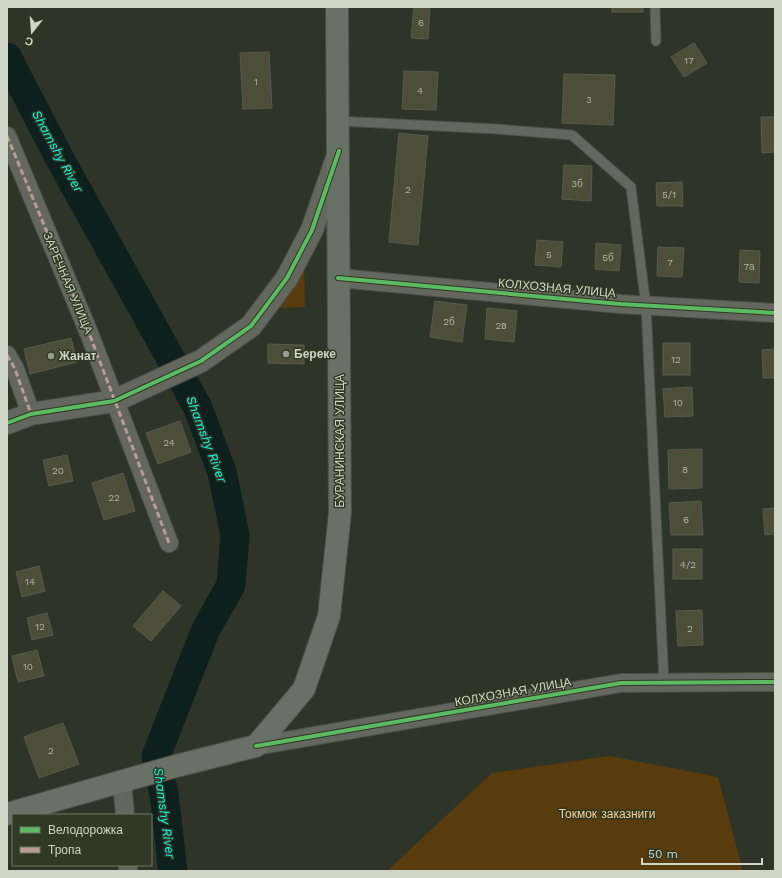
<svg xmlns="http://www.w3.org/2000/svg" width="782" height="878" viewBox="0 0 782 878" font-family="'Work Sans',sans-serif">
<rect width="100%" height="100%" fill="#2e3428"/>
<g fill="#583c0e">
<path d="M304,266l1,41 -30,1z"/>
<path d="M610,756l108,21 25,94h-356l105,-98z"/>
</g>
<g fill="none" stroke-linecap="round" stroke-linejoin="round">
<path stroke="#0e201d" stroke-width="29" d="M7,57l54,104 136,245 25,66 13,63 -4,50 -25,44 -50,127 8,38 9,77"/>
</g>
<g fill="#4c4e39" stroke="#585a50">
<path d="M414,7h16l-2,32 -17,-1z"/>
<rect x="612" y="7" width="31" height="5"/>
<path d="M694,43l13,20 -23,14 -13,-20z"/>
<path d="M269,52l3,56 -29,1 -3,-56z"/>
<path d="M404,71l34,1 -2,38 -34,-1z"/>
<path d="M564,74l51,1 -2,50 -51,-2z"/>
<path d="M761,117h14v35l-13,1z"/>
<path d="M399,133l29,3 -10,109 -29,-3z"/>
<path d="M564,165l28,1 -1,35 -29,-2z"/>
<path d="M682,182l1,24h-26l-1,-23z"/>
<path d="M537,240l26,2 -2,25 -26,-2z"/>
<path d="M596,243l25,2 -2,26 -24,-2z"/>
<path d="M658,247l26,1 -2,29 -25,-1z"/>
<path d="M740,250l20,1 -1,32 -20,-1z"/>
<path d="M435,301l32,4 -5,37 -32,-5z"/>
<path d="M487,308l30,3 -3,31 -29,-3z"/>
<path d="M71,338l6,24 -47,12 -6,-25z"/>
<rect x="663" y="343" width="27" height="32"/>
<path d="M268,344l36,1v19l-36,-1z"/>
<path d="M775,349v29h-12l-1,-28z"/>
<path d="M692,387l1,29 -28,1 -2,-28z"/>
<path d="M180,421l11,31 -33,12 -12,-31z"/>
<path d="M702,449v39l-33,1 -1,-39z"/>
<path d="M67,455l6,26 -24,5 -6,-26z"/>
<path d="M123,473l12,38 -31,9 -12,-37z"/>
<path d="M701,501l2,34h-32l-2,-32z"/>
<path d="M775,508v26l-10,1 -2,-26z"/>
<rect x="673" y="549" width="29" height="30"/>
<path d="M39,566l6,25 -23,6 -6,-25z"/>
<path d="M163,591l18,15 -30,35 -18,-15z"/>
<path d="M702,610l1,35 -25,1 -2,-35z"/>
<path d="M47,613l6,22 -21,5 -5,-22z"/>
<path d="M37,650l7,26 -26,6 -6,-26z"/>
<path d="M63,723l16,41 -40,14 -15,-41z"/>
</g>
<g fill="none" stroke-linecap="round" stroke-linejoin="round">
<g stroke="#4b4f45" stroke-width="11">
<g id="service">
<path d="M655,7l1,34"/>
<path d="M339,121l157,8 76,6 59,52 15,119 18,377"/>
</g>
</g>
<g stroke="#4b4f45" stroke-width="20">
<g id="minor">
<path d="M7,136l82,197 80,210"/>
<path d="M338,278l282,26 155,9"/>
<path d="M7,355l8,14 16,45"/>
<path d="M256,746l365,-63 154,-1"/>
<path d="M122,781l3,34"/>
<path d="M128,865v6"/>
</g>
</g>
<g stroke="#4b4f45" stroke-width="24">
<path id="tertiary" d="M7,423l24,-9 83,-13 87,-40 50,-35 36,-48 25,-48 25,-72"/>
</g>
<g stroke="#4b4f45" stroke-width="24">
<path id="secondary" d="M7,814l169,-48 80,-20 48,-57 25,-73 11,-103 -3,-506"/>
</g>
<use href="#service" stroke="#63675e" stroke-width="9"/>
<use href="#minor" stroke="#63675e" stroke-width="18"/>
<use href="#tertiary" stroke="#63675e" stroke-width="22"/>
<use href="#secondary" stroke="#697065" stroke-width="22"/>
<g stroke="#b99d93" stroke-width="3" stroke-dasharray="6 3" stroke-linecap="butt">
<path d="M7,136l82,197 80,210"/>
<path d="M7,355l8,14 16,45"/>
</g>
<g stroke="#2f3923" stroke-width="6">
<g id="cycleway">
<path d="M338,278l282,26 155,9"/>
<path d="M7,423l24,-9 83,-13 87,-40 50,-35 36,-48 25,-48 27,-79"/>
<path d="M256,746l365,-63 154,-1"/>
</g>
</g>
<use href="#cycleway" stroke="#5cba63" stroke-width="4"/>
</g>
<g fill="#979d90" stroke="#2f3923" stroke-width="1.5">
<circle cx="286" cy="354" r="4"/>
<circle cx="51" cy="356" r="4"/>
</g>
<g text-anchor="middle" stroke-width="3" stroke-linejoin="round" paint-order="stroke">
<g font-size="10" fill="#aeb4a4">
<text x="421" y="26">6</text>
<text x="689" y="64">17</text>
<text x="256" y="85">1</text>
<text x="420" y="94">4</text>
<text x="589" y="103">3</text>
<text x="577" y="187">3б</text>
<text x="408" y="193">2</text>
<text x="669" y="198">5/1</text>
<text x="549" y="258">5</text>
<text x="608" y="261">5б</text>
<text x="670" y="266">7</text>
<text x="749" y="270">7а</text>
<text x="449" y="325">2б</text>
<text x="501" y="329">2в</text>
<text x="676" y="363">12</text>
<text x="678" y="406">10</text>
<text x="169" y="446">24</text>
<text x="685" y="473">8</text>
<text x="58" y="474">20</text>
<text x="114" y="501">22</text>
<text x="686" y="523">6</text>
<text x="688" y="568">4/2</text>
<text x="30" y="585">14</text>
<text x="40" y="630">12</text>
<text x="690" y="632">2</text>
<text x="28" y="670">10</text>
<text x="51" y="754">2</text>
</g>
<g font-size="12" fill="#cfd6c8" stroke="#2f3923">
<text transform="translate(68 283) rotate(67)" y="4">ЗАРЕЧНАЯ УЛИЦА</text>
<text transform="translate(557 288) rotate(5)" y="4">КОЛХОЗНАЯ УЛИЦА</text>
<text transform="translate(340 441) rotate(-90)" y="4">БУРАНИНСКАЯ УЛИЦА</text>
<text transform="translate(513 692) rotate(-10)" y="4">КОЛХОЗНАЯ УЛИЦА</text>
</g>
<g font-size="12" font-weight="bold" fill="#cfd6c8" stroke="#2f3923" text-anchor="start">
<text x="294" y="358">Береке</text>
<text x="59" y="360">Жанат</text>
</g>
<g font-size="12" fill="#fecd94" stroke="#2f3923">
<text x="607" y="818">Токмок заказниги</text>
</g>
<g font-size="13" font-style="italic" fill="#12f7e6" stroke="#2f3923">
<text transform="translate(58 151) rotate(61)" y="5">Shamshy River</text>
<text transform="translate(207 439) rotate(69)" y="5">Shamshy River</text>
<text transform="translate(165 813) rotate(82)" y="5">Shamshy River</text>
</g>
</g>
<rect width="782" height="878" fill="none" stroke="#cfd6c8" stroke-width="16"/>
<rect x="12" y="814" width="140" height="52" fill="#2f3923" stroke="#6f7865"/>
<rect x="20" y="827" width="20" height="6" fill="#5cba63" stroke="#6f7865"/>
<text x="48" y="834" font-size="12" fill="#cfd6c8">Велодорожка</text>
<rect x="20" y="847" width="20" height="6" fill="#b99d93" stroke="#6f7865"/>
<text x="48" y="854" font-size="12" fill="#cfd6c8">Тропа</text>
<g transform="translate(32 32) rotate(197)" stroke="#2f3923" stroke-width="3" paint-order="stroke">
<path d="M0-3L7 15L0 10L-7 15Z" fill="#cfd6c8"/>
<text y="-6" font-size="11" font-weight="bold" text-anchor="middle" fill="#cfd6c8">С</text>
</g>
<path d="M642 858v6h120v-6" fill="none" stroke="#cfd6c8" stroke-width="2"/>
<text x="648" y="858" font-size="12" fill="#cfd6c8" stroke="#2f3923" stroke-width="3" paint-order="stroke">50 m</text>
</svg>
